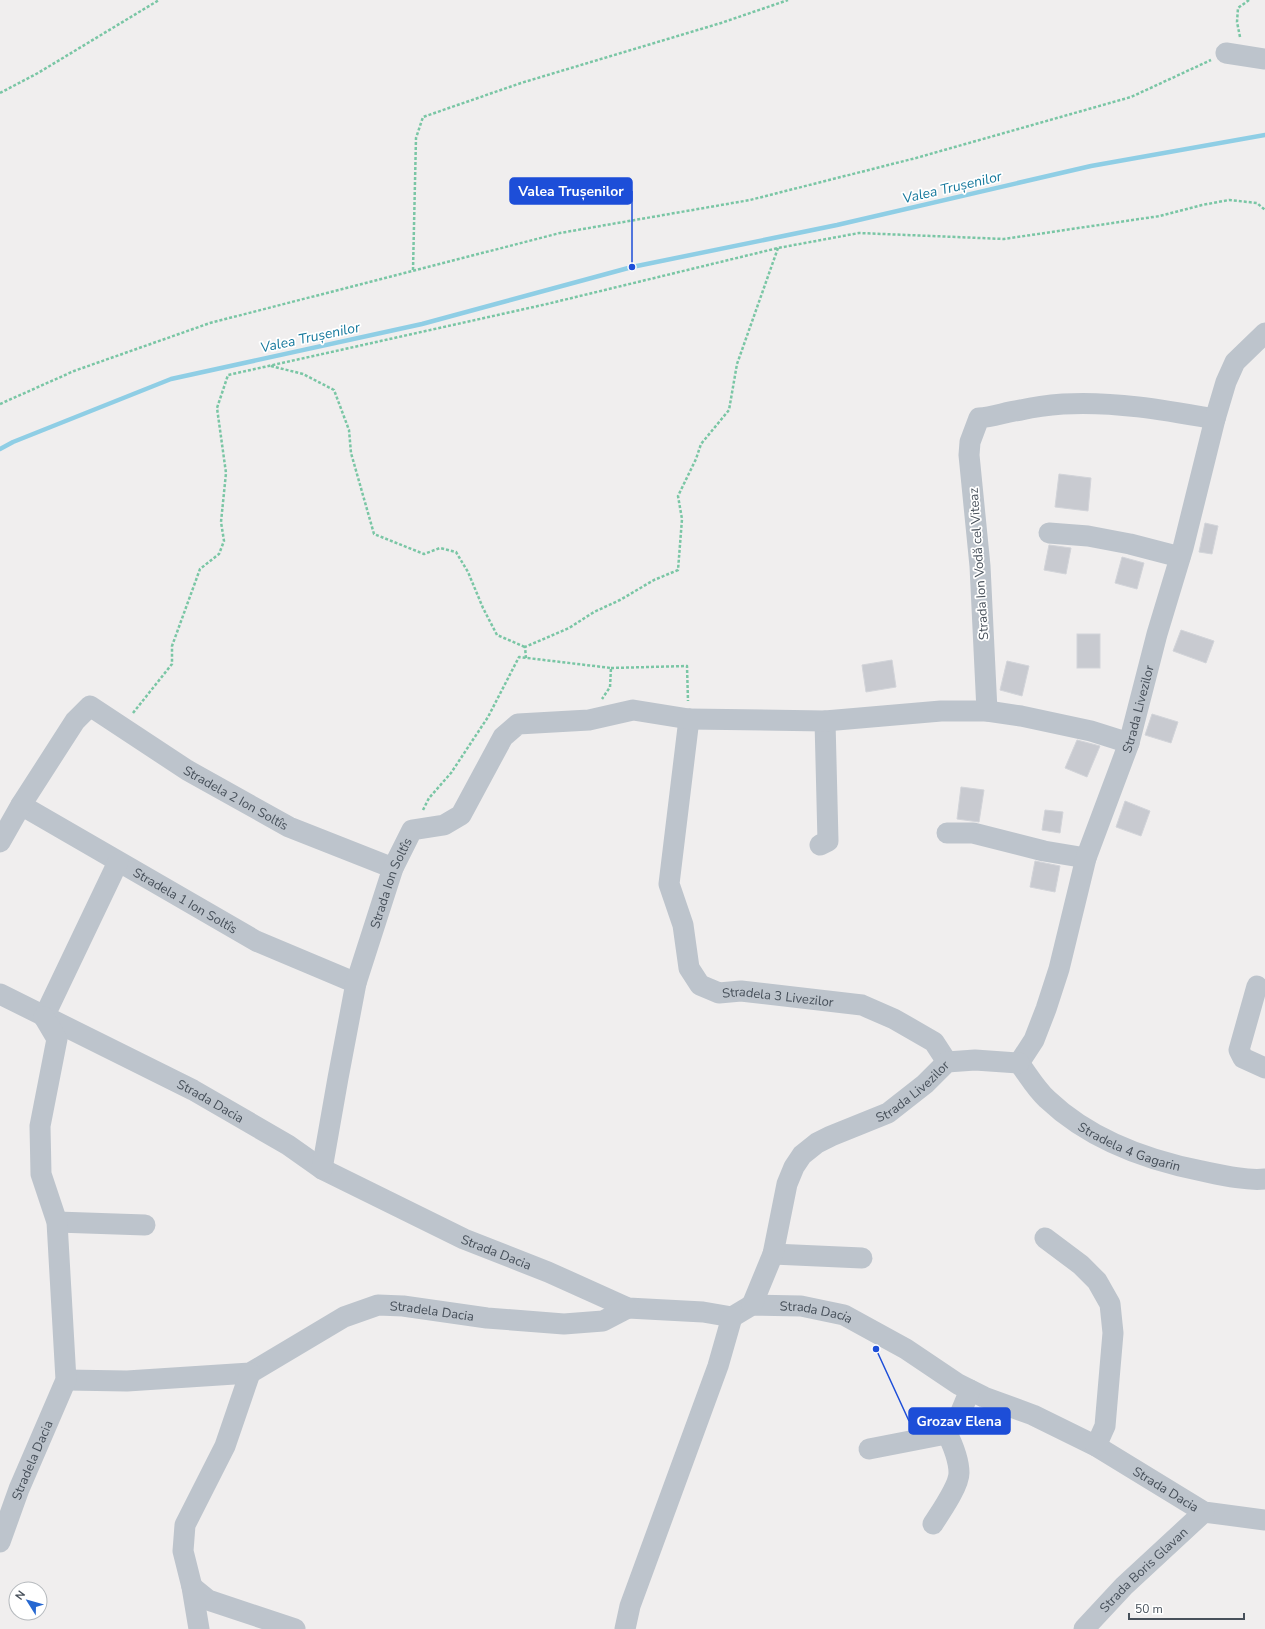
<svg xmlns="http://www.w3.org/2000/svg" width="1265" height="1629" viewBox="0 0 1265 1629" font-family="'Nunito Sans',sans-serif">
<rect width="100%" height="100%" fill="#f0eeee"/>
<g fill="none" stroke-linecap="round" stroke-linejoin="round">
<path stroke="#8fcee5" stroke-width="4.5" d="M0,449l13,-7 158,-63 251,-55 210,-57 205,-42 254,-59 174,-31"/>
</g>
<g fill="#c8cad0" stroke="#d2d4d9">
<path d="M1059,474l32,4 -3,33 -33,-4z"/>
<path d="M1205,523l13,3 -6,28 -13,-2z"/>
<path d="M1049,545l22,3 -5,26 -22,-4z"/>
<path d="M1122,557l22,6 -7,26 -22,-6z"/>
<path d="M1181,630l33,11 -8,22 -33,-12z"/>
<rect x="1077" y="634" width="23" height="34"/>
<path d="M892,660l4,27 -30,5 -4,-27z"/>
<path d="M1007,661l22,5 -7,30 -22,-6z"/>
<path d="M1152,714l26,8 -7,21 -26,-8z"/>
<path d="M1077,740l23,6 -13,31 -22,-9z"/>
<path d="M961,787l23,3 -5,32 -22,-3z"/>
<path d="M1125,801l25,10 -9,25 -25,-9z"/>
<path d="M1045,810l18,2 -3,21 -18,-3z"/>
<path d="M1035,861l25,5 -5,26 -25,-5z"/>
</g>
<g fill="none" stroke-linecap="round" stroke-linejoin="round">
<g stroke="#7ac6a5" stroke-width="2.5" stroke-dasharray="3 2" stroke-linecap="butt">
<path d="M1240,37l-3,-15 1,-14 11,-8"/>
<path d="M0,93l38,-20 121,-73"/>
<path d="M413,270l3,-132 7,-21 98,-34 200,-60 67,-23"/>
<path d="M271,366l32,8 31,16 15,40 2,23 23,81 50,20 16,-6 16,4 12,20 15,36 14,27 28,12"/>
<path d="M0,404l74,-33 136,-48 350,-90 190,-33 166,-42 215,-61 80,-37"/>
<path d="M526,658l-1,-11 44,-19 25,-16 26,-12 34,-20 24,-10 4,-51 -4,-23 18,-37 5,-15 28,-34 8,-46 41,-116"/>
<path d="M611,668l76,-2 1,35"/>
<path d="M133,713l39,-49v-18l28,-77 19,-15 5,-13 -3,-19 5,-49 -9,-65 11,-33 319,-71 231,-56 81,-15 145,6 156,-23 42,-11 27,-5 28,3 8,7"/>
<path d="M423,810l6,-12 22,-25 37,-56 31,-60 92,11 -1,19 -8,12"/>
</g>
<g stroke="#bdc4cc" stroke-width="21">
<path d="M1226,53l39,6"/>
<path d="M1049,533l39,3 42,8 50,13"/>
<path d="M987,711l-7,-145 -11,-111 1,-13 9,-24c14,-1 27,-6 42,-8 13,-3 28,-5 42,-6 51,-3 101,6 152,15"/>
<path id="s1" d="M689,719l-20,165 14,41 6,43 11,17 19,8 22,-2 121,14 32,14 40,23 13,20"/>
<path id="s2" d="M21,805l235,136 100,42"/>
<path d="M947,833h26l71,18 42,7"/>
<path id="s3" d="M0,842l21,-37 54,-84 15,-15 97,64 102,57 104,41"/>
<path d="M820,845l8,-4 -3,-120"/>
<path d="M1257,986l-18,64 4,8 22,10"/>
<path id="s4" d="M0,994l193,96 95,55 34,24 142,70 84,33 80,36 75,4 29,5 20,-12 49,1 43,9 62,34 52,35 26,13 49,18 63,31 108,66 61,8"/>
<path d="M44,1017l74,-155"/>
<path id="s5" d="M1019,1063l15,-23 12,-31 13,-40 27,-111 43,-115 28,-109 26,-86 32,-129 11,-37 9,-20 30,-29"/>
<path id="s6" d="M1019,1063c9,12 17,26 28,36 43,41 99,61 155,72 19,4 44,10 63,8"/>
<path id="s7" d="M322,1169l16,-91 18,-95 37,-115 19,-38 32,-5 17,-10 42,-78 15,-13 71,-4 44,-10 56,9 136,2 116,-10h46l34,5 70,15 38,12"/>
<path d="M57,1222l88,3"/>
<path d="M1045,1238l36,27 16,16 13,23 3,29 -8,93 -9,20"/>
<path d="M773,1254l89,4"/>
<path id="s8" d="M752,1305l21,-51 14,-70 7,-17 8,-12 15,-12 14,-7 57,-23 37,-29 22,-22 28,-2 44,3"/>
<path id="s9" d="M66,1380l61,1 123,-8 94,-56 34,-12 25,1 84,12 77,6 39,-3 25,-13"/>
<path d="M869,1449l72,-14 10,-9 9,-12 10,-24"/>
<path d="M933,1524c7,-11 26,-38 26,-51 0,-14 -7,-30 -13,-42"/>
<path id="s10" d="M0,1542l19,-53 47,-109 -9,-158 -16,-48 -1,-48 17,-87 -13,-22"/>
<path d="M192,1587l16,13 87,29"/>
<path d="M199,1629l-7,-42 -9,-36 2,-26 40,-79 25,-73"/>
<path d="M625,1629l5,-23 88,-240 14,-49"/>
<path id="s11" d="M1084,1629l40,-43 80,-74"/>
</g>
</g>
<g text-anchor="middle" stroke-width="3.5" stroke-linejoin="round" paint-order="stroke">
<g font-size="13" fill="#47505a" stroke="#fff">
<text transform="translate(978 564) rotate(-94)" y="5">Strada Ion Vodă cel Viteaz</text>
<text dy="5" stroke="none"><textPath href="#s5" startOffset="375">Strada Livezilor</textPath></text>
<text dy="5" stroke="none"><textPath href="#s3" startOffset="336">Stradela 2 Ion Soltîs</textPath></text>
<text dy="5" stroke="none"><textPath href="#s7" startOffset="295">Strada Ion Soltîs</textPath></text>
<text dy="5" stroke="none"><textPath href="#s2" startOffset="190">Stradela 1 Ion Soltîs</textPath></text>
<text dy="5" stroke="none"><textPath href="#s1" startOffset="353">Stradela 3 Livezilor</textPath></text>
<text dy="5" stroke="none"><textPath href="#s8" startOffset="288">Strada Livezilor</textPath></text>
<text dy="5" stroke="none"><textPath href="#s4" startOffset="236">Strada Dacia</textPath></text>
<text dy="5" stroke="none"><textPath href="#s6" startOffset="142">Stradela 4 Gagarin</textPath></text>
<text dy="5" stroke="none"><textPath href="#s4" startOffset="560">Strada Dacia</textPath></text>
<text dy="5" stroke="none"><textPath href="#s9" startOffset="384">Stradela Dacia</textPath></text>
<text dy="5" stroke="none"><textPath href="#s4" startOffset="896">Strada Dacia</textPath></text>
<text dy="5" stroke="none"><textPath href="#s10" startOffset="88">Stradela Dacia</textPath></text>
<text dy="5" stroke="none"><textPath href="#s4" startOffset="1291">Strada Dacia</textPath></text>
<text dy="5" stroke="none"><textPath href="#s11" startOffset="84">Strada Boris Glavan</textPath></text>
</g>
<g font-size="14" font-style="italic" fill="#17799d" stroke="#fff">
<text transform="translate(952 187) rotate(-13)" y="5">Valea Trușenilor</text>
<text transform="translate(310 337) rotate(-12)" y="5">Valea Trușenilor</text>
</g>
</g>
<path fill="none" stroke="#1d4ed8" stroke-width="1.5" d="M632 267L632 191M876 1349L909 1421"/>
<g fill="#1d4ed8" stroke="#fff" stroke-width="1.5">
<circle cx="632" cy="267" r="4"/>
<circle cx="876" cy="1349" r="4"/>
</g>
<g fill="#1d4ed8" stroke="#1d4ed8" stroke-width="1.5">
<rect x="510" y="178" width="122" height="26" rx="4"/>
<rect x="909" y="1408" width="101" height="26" rx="4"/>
</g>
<g font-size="14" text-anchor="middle" font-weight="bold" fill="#fff">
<text x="571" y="196">Valea Trușenilor</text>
<text x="959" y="1426">Grozav Elena</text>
</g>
<g transform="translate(28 1601) rotate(307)"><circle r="19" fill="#ffffff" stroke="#b5b9bd"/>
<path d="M0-3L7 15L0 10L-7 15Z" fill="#2768d1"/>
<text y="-6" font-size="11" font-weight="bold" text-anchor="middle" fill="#47505a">N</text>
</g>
<path d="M1129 1613v6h115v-6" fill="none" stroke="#47505a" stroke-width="2"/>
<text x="1135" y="1613" font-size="12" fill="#47505a" stroke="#ffffff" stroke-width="3" paint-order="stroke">50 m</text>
</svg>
